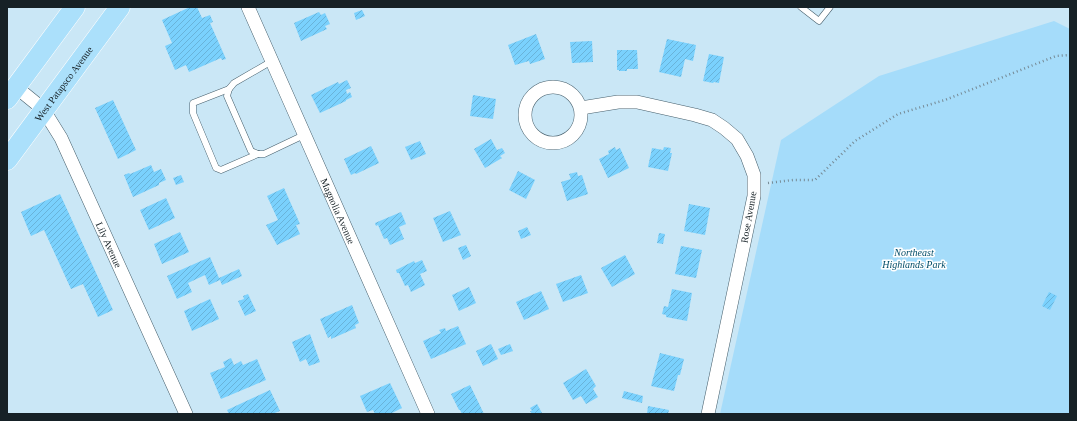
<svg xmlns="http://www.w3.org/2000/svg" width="1077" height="421" viewBox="0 0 1077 421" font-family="'Times New Roman',serif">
<defs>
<pattern id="building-hatch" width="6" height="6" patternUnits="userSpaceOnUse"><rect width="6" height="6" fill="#7ad1fd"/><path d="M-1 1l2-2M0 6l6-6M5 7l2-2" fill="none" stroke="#69b3d9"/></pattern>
</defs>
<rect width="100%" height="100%" fill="#cae7f6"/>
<path fill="#a5dcfa" d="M1054,21l16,8v385h-350l61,-274 98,-64z"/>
<g fill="url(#building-hatch)">
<path d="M190,7h7l5,11 8,-3 3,7 -3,1 16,36 -4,1 -1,-2 -32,14 -3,-7 -11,5 -10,-24 7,-3 -10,-23z"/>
<path d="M362,10l3,6 -9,4 -2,-7z"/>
<path d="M319,12l2,3 4,-2 5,11 -5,2 2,3 -26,12 -7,-18z"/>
<path d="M536,34l9,25 -15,5 -1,-3 -14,4 -7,-20z"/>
<path d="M667,39l29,6 -3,16 -8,-2 -4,18 -22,-5z"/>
<path d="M592,41l1,21 -21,1 -2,-21z"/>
<path d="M617,50h20l1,19h-11v2h-8v-1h-2z"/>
<path d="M709,54l15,3 -5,26 -5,-1 -1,1 -10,-2z"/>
<path d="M347,80l4,8 -5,2 1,4 3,-2 2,5 -6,3v1l-26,12 -9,-18 27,-13 1,2z"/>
<path d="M473,95l23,4 -3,20 -23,-3z"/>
<path d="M113,100l23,50 -18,9 -23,-51z"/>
<path d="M491,139l6,11 5,-2 3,5 -5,3 2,2 -17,10 -11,-19z"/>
<path d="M420,141l6,13 -15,6 -6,-13z"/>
<path d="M371,146l8,17 -23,11 -1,-1 -4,2 -7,-16z"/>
<path d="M615,147l1,3 4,-2 9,20 -21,10 -9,-19 10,-5 -1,-3z"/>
<path d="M664,147l7,1 -1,5h2l-4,18 -20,-4 4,-19 11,2z"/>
<path d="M151,165l3,7 7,-3 5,11 -7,3v2l-26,12 -9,-22 5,-2 1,1z"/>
<path d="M518,171l17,9 -9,19 -17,-9z"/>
<path d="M577,172l1,4 4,-1 6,19 -21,7 -6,-19 10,-3 -2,-5z"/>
<path d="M181,175l3,7 -8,3 -3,-7z"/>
<path d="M284,188l16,36 -4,1 4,9 -23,11 -11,-20 12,-5 -11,-24z"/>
<path d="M60,194l53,116 -15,7 -15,-33 -12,5 -27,-59 -13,6 -10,-24z"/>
<path d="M166,198l9,20 -26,12 -9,-20z"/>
<path d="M689,204l21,4 -5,27 -21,-4z"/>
<path d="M450,211l11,24 -18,7 -10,-24z"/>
<path d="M401,212l5,12 -7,3 5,12 -14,6 -3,-7 -3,1 -6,-14 -2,1 -1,-3z"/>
<path d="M527,227l4,8 -10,4 -3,-8z"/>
<path d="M180,232l9,20 -27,12 -8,-20z"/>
<path d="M659,233l6,1 -2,10 -6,-1z"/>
<path d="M466,245l5,11 -8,4 -5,-12z"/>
<path d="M681,246l21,4 -6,28 -21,-4z"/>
<path d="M625,255l10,19 -23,13 -11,-19z"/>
<path d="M210,257l9,21 20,-9 3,7 -20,9 -2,-5 -11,5 -4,-10 -17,8 4,9 -15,7 -10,-23z"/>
<path d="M422,260l5,11 -7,3 5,11 -14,7 -3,-7 -3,1 -6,-13h-2l-1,-3 18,-9 1,2z"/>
<path d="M581,275l7,18 -25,9 -7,-18z"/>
<path d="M469,287l7,16 -17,8 -7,-16z"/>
<path d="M672,289l20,4 -5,28 -21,-4v-2l-4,-1 2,-8 4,1z"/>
<path d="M541,291l8,18 -25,11 -8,-18z"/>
<path d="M1049,292l8,4 -7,14 -8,-4z"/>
<path d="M248,294l8,17 -11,5 -7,-15 6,-2 -1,-3z"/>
<path d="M210,299l9,20 -27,12 -8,-20z"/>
<path d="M352,305l7,18 -4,2 1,3 -25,11v-3l-3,2 -8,-19z"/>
<path d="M458,326l8,18 -35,15 -8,-18 18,-8 -2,-3 6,-2 1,3z"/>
<path d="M310,334l10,28 -11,4 -3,-7 -6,3 -8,-20z"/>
<path d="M491,344l7,15 -15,7 -7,-15z"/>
<path d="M510,344l3,7 -12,4 -3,-6z"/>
<path d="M660,353l24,6 -4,16h-2l-4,16 -23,-5z"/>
<path d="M231,358l3,7 7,-4 2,4 14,-6 9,21 -45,19 -11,-26 15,-6 -2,-5z"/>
<path d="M586,369l10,17 -3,3 5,8 -12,7 -5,-8 -8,4 -10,-17z"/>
<path d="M390,383l12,25 -12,6h-15l-2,-4 -6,2 -7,-16z"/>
<path d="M470,385l14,29h-22l-2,-4h-1l-8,-16z"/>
<path d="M270,390l10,21 -8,3h-43l-2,-4z"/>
<path d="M624,391l19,5 -1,7 -20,-5z"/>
<path d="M537,404l5,9 -10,1 -2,-3h2l-2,-3z"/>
<path d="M648,406l21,4 -1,4h-21z"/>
</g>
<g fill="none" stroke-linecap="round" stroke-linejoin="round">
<g stroke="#465f6c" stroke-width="7">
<g id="service">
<path d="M801,7l18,14 11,-14"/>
<path d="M272,61l-38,22 -5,6 -2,7 24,55 7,3h6l40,-19"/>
<path d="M229,89l-36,14v10l23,55 5,2 37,-16"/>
</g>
</g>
<g stroke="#465f6c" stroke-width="14">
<g id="minor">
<path id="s1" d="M248,7l180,407"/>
<path id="s2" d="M16,87l27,22 18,29 125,276"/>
<circle cx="553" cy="115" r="28"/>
<path d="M581,108l37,-6h19l58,13 17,5 12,8 13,11 10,17 7,19v21l-46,218"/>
</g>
</g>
<g stroke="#fff" stroke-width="21">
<g id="primary">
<path d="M7,99l68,-92"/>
<path id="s3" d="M7,160l113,-153"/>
</g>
</g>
<path stroke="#768a95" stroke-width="2.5" stroke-dasharray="1 3" stroke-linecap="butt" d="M768,183l25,-3h22l40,-39 43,-27 47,-14 111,-44 14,-1"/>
<use href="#service" stroke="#fff" stroke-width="6"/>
<use href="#minor" stroke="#fff" stroke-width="13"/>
<use href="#primary" stroke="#abe0fb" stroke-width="20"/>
</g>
<g text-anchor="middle" stroke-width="3" stroke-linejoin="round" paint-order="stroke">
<g font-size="10" fill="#162126" stroke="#fff">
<text dy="4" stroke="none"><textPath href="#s3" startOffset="95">West Patapsco Avenue</textPath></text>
<text dy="4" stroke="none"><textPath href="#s1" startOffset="223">Magnolia Avenue</textPath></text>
<text transform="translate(748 217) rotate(-80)" y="4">Rose Avenue</text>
<text dy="4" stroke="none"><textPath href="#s2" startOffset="186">Lily Avenue</textPath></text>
</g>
<g font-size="10" font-style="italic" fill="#004c68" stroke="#fff">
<text x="914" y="256">Northeast<tspan x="914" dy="12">Highlands Park</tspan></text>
</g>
</g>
<rect width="1077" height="421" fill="none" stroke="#162126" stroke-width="16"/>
</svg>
